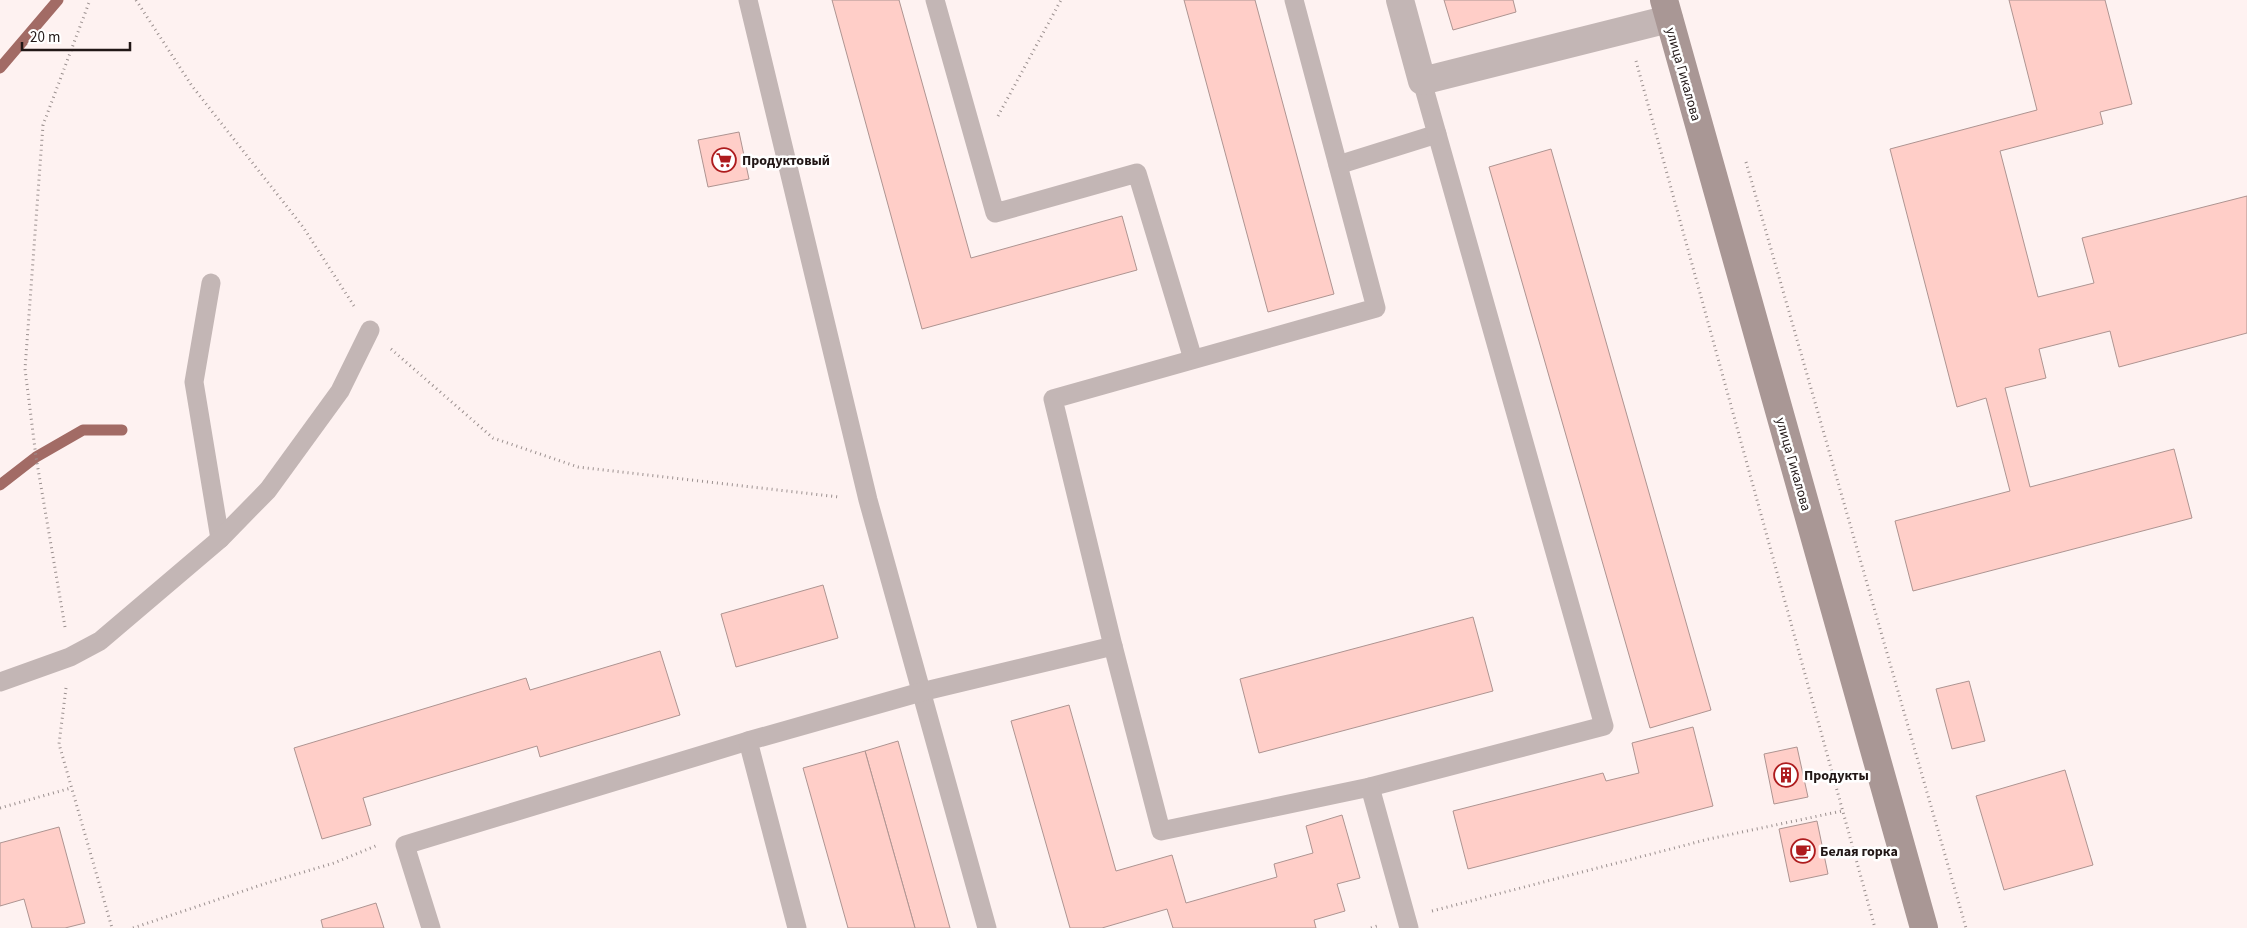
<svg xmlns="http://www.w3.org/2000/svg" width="2247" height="928" viewBox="0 0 2247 928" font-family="'Source Sans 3',sans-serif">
<rect width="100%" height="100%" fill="#fef2f1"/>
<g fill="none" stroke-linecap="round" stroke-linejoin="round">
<g stroke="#a26b65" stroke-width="11">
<path d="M0,68l58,-68"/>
<path d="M0,485l36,-28 47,-27h39"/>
</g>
</g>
<g fill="#ffcec8" stroke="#ae9491">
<path d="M832,0h67l72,258 151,-42 15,54 -215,59z"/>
<path d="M1184,0h71l79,294 -66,18z"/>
<path d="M1444,0h69l3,12 -63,18z"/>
<path d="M2009,0h96l27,104 -32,8 3,12 -103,27 38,146 56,-14 -12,-45 165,-42v137l-128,34 -9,-36 -71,18 7,29 -41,10 25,99 144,-38 18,69 -279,73 -18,-70 115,-30 -24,-93 -29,9 -67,-258 147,-39z"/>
<path d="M739,132l10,47 -41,8 -10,-47z"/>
<path d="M1551,149l160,561 -61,18 -161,-561z"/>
<path d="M823,585l15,53 -102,29 -15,-53z"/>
<path d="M1473,617l20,74 -234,62 -19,-74z"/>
<path d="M660,651l20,64 -140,42 -3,-11 -174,52 8,27 -49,14 -28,-91 232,-70 4,12z"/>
<path d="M1969,681l16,60 -33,8 -16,-60z"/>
<path d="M1069,705l47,166 56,-16 14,48 91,-26 -3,-13 39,-11 -7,-27 36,-11 18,63 -23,6 8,27 -31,9 2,8h-143l-6,-19 -65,19h-32l-59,-207z"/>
<path d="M1693,727l20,79 -245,63 -15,-58 150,-38 3,8 33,-8 -7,-30z"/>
<path d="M898,741l52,187h-35l-50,-177z"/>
<path d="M1797,747l11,50 -34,7 -10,-50z"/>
<path d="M865,751l50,177h-67l-45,-160z"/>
<path d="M2065,770l28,95 -89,25 -28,-94z"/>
<path d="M1817,821l11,53 -38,8 -11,-53z"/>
<path d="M59,827l26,96 -20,5h-33l-8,-29 -24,7v-63z"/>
<path d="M376,903l8,25h-61l-2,-8z"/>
</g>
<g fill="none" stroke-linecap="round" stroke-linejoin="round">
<g stroke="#9b908f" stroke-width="3" stroke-dasharray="1 4" stroke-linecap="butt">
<path d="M136,0l56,86 111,141 51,79"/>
<path d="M1636,61l239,867"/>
<path d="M998,116l63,-116"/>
<path d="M1746,162l220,766"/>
<path d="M391,349l102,89 85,29 261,30"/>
<path d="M65,627l-29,-170 -11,-88 18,-244 47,-125"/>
<path d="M66,688l-7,56 53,184"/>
<path d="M0,808l71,-20"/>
<path d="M1432,911l277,-72 133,-28"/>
<path d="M133,928l134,-45 67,-20 44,-18"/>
<path d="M1371,928l9,-3"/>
</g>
<g stroke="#c3b6b5" stroke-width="19">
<path d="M748,0l120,500 119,428"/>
<path d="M935,0l60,213 142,-40 56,186"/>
<path d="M1338,165l99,-31"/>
<path d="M211,283l-17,99 26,157"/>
<path d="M1113,646l-60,-247 323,-91 -82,-308"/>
<path d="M0,682l70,-25 30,-16 120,-102 48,-49 72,-99 30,-61"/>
<path d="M1370,787l234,-61 -182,-645"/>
<path d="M431,928l-26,-83 343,-104"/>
<path d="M797,928l-49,-187 173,-49 192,-46 48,185 209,-44 39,141"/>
</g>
<path stroke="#c3b6b5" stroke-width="28" d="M1400,0l22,81 247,-62"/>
<path stroke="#a99795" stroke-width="28" d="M1664,0l260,928"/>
</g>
<defs>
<g id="supermarket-ring" transform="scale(1.25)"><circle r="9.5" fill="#fff" stroke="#ae1c1e" stroke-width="1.5"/><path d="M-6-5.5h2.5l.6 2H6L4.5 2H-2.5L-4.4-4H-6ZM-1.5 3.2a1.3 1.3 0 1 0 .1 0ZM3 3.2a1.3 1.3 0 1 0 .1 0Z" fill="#ae1c1e"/></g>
<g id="building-ring" transform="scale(1.25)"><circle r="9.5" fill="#fff" stroke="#ae1c1e" stroke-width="1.5"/><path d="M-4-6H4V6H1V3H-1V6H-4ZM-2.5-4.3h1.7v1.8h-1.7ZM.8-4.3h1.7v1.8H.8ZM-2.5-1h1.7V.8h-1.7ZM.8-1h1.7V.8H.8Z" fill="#ae1c1e"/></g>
<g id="cafe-ring" transform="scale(1.25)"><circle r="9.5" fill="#fff" stroke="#ae1c1e" stroke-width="1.5"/><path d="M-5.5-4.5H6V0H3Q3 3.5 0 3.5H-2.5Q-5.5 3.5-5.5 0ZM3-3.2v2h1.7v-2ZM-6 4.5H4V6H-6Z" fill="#ae1c1e"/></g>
</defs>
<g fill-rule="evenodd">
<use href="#supermarket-ring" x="724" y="160"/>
<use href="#building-ring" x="1786" y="775"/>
<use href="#cafe-ring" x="1803" y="851"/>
</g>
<g text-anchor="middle" stroke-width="5" stroke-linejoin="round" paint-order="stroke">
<g font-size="14" fill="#211716" stroke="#fff">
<text transform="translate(1684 74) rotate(74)" y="5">улица Гикалова</text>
<text transform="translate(1794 464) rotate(74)" y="5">улица Гикалова</text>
</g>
<g font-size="14" font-weight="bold" fill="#211716" stroke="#fff" text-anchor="start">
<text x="742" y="165">Продуктовый</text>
<text x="1804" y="780">Продукты</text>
<text x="1820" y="856">Белая горка</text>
</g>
</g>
<path d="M22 42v8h108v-8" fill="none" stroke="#211716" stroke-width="2.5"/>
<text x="30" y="42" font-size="15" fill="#211716" stroke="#ffffff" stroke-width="4" paint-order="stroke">20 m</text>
</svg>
